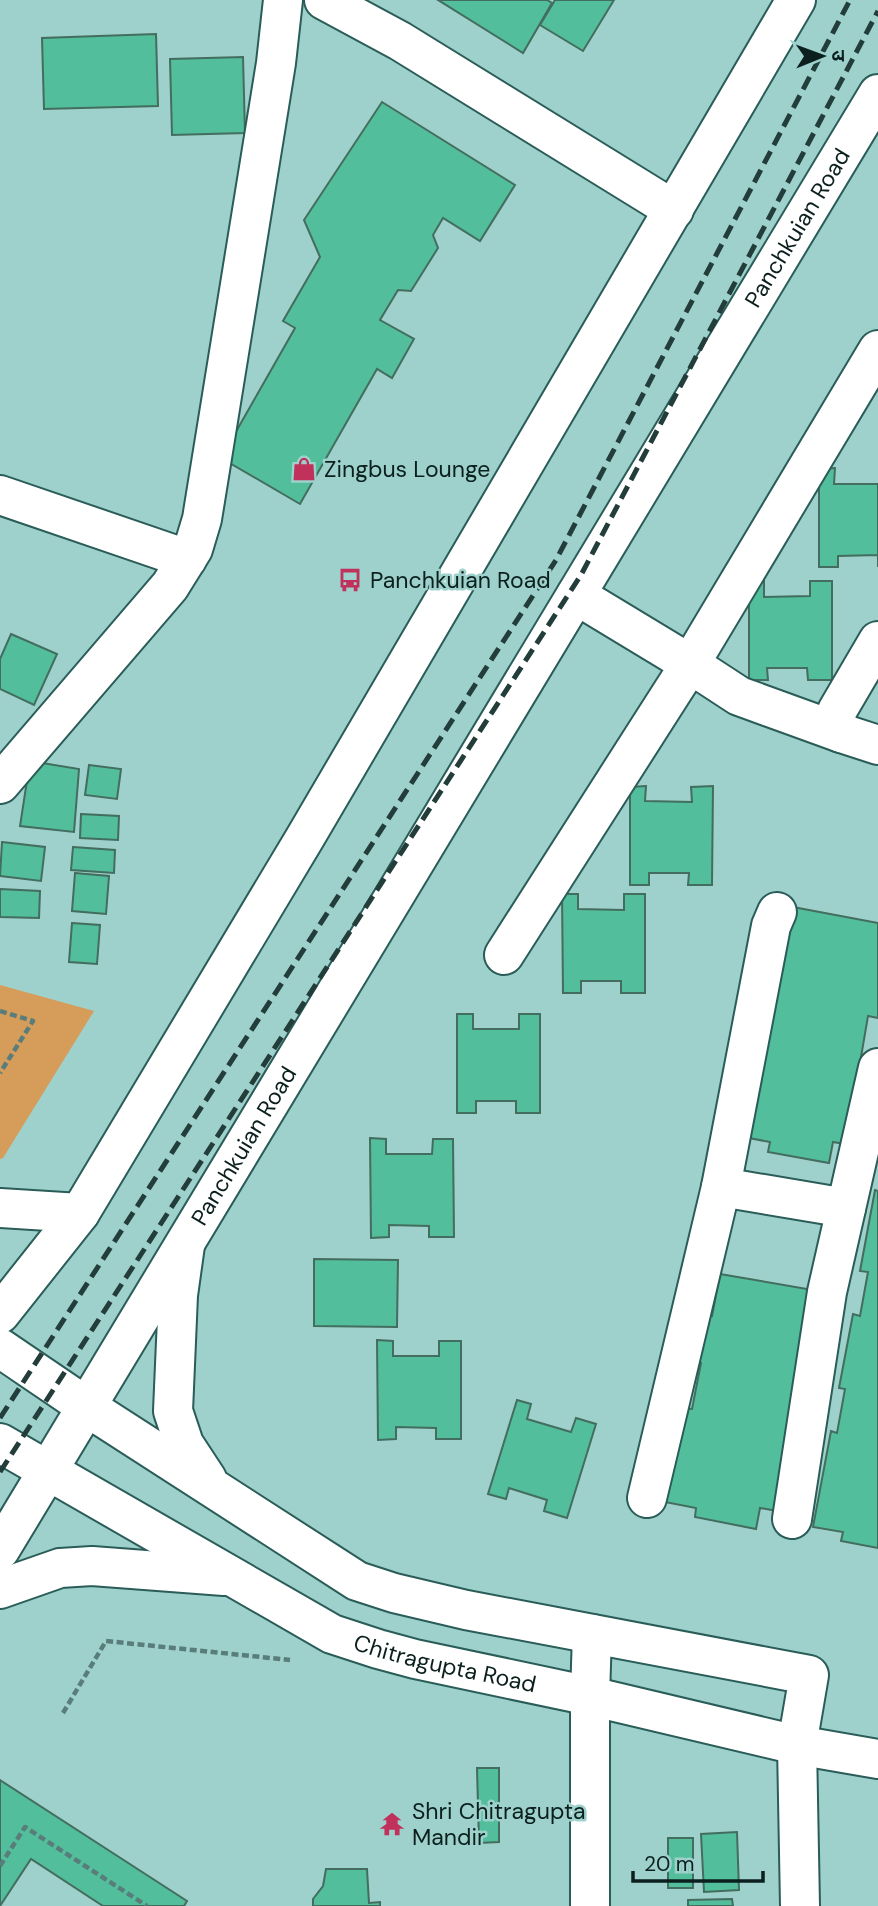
<svg xmlns="http://www.w3.org/2000/svg" width="878" height="1906" viewBox="0 0 878 1906" font-family="'DM Sans','Noto Sans Devanagari',sans-serif">
<rect width="100%" height="100%" fill="#9ed1cc"/>
<path fill="#d69c5a" d="M0,985l94,26 -91,147 -3,1z"/>
<g fill="#53be9b" stroke="#436d5e" stroke-width="2">
<path d="M438,0h109l5,3 -29,50z"/>
<path d="M555,0h59l-31,51 -43,-26z"/>
<path d="M156,34l2,72 -114,3 -2,-71z"/>
<path d="M243,57l2,76 -73,2 -2,-76z"/>
<path d="M382,102l133,83 -35,56 -37,-23 -10,17 5,13 -27,43 -13,-1 -18,30 34,19 -22,39 -15,-9 -77,135 -79,-46 74,-130 -12,-7 37,-64 -16,-37z"/>
<path d="M835,468l-1,16h44v83v-12l-40,1v11h-19v-98z"/>
<path d="M749,581h15v16l46,-1v-15h22v99h-24l-1,-12h-40l1,12h-19z"/>
<path d="M11,634l46,20 -23,51 -34,-16v-30z"/>
<path d="M30,761l49,8 -5,63 -54,-6z"/>
<path d="M89,765l32,4 -4,30 -32,-4z"/>
<path d="M646,786l-1,15 47,1 -1,-15 22,-1 -1,99h-24l1,-12h-40v12h-19v-98z"/>
<path d="M81,814l38,2 -1,24 -38,-2z"/>
<path d="M2,842l43,5 -4,34 -41,-5z"/>
<path d="M73,847l42,3 -1,23 -43,-3z"/>
<path d="M75,873l34,3 -3,38 -34,-3z"/>
<path d="M0,889l40,2 -1,27 -39,-1z"/>
<path d="M562,894h16v15l46,1v-16h21v99h-24v-12h-40v12h-18z"/>
<path d="M793,907l85,16v95l-10,-2 -7,41 11,1 -16,88 -23,-4 -4,21 -61,-11 2,-10 -32,-6z"/>
<path d="M72,923l28,2 -3,39 -28,-2z"/>
<path d="M457,1014h16v15h46v-15h21v99h-24v-12h-40v12h-19z"/>
<path d="M370,1138l16,1v15h46l1,-15h20l1,98h-25v-11l-40,-1v12l-18,1z"/>
<path d="M875,1190l3,1v357l-37,-7 2,-9 -30,-5 18,-96 6,2 8,-44 -6,-1 14,-74 7,2 8,-44 -8,-1z"/>
<path d="M314,1259l84,1 -1,67 -83,-1z"/>
<path d="M720,1274l93,16 -30,222 -23,-4 -4,21 -61,-12 1,-9 -31,-6 16,-94 11,1 9,-46 -11,-2 8,-48 14,3z"/>
<path d="M377,1340l16,1v15h46v-15h22v98h-25v-11l-40,-1v12l-18,1z"/>
<path d="M517,1400l14,4 -4,15 44,13 5,-14 20,6 -29,94 -23,-7 3,-11 -38,-12 -3,11 -18,-5z"/>
<path d="M477,1768h22v74l-20,1z"/>
<path d="M0,1780l187,121 -3,5h-81l-72,-47 -31,47z"/>
<path d="M737,1832l2,58 -35,2 -3,-58z"/>
<rect x="668" y="1838" width="25" height="50"/>
<path d="M326,1869h41l2,34 11,-1v4h-67v-7l10,-13z"/>
<path d="M732,1899l1,7h-45v-6z"/>
</g>
<g fill="none" stroke-linecap="round" stroke-linejoin="round">
<g stroke="#2a5c58" stroke-width="42">
<g id="minor">
<path d="M324,0l76,41 274,169"/>
<path d="M0,495l187,64"/>
<path d="M878,641l-41,70 -1,14 5,8 37,12"/>
<path d="M841,733l-102,-37 -49,-32 188,-314"/>
<path d="M0,784l170,-198 23,-37 9,-30 74,-456 7,-63"/>
<path d="M504,955l186,-291 -114,-69"/>
<path d="M721,1187l50,-261 6,-14"/>
<path d="M185,1245l-7,50 -5,116 11,33 23,35"/>
<path d="M0,1348l87,59 270,174 37,12 72,17 343,65 -12,70 3,161"/>
<path id="s1" d="M0,1443l332,191 46,15 37,10 175,37 207,49 81,14"/>
<path d="M647,1498l74,-311 125,21"/>
<path d="M792,1519l35,-227 51,-224"/>
<path d="M0,1589l60,-21 32,-2 132,10"/>
<path d="M590,1906v-210l2,-62"/>
</g>
</g>
<g stroke="#2a5c58" stroke-width="42">
<g id="major">
<path d="M0,1208l80,5"/>
<path d="M0,1314l80,-101 226,-377 490,-836"/>
<path id="s2" d="M0,1550l878,-1456"/>
</g>
</g>
<g stroke="#587d7a" stroke-width="4.5" stroke-dasharray="7 3.5" stroke-linecap="butt">
<path d="M0,1011l33,10 -33,52"/>
<path d="M63,1713l43,-72 184,19"/>
<path d="M0,1866l25,-39 122,79"/>
</g>
<use href="#minor" stroke="#fff" stroke-width="38"/>
<use href="#major" stroke="#fff" stroke-width="38"/>
<g stroke="#233d3a" stroke-width="5" stroke-dasharray="14 7" stroke-linecap="butt">
<path d="M0,1418l556,-858 294,-560"/>
<path d="M0,1472l581,-897 297,-564"/>
</g>
</g>
<defs>
<g id="shop-bare" transform="scale(1.89)"><path d="M-5-2.5h2.3a2.7 3.5 0 0 1 5.4 0H5L5.5 6h-11ZM-1.5-2.5h3a1.5 2.3 0 0 0-3 0Z" fill="#c0315b" stroke="#9ed1cc" stroke-width="2.5" paint-order="stroke"/></g>
<g id="bus-bare" transform="scale(1.89)"><path d="M-5-6H5V4H4V6H2V4H-2V6H-4V4H-5ZM-3.5-4V0h7V-4ZM-3.5 1.2v1.5H-2V1.2ZM2 1.2v1.5H3.5V1.2Z" fill="#c0315b" stroke="#9ed1cc" stroke-width="2.5" paint-order="stroke"/></g>
<g id="temple-bare" transform="scale(1.89)"><path d="M0-6L5-2H3V0L6.5 2.5H4V6H1.5V3h-3V6H-4V2.5H-6.5L-3 0V-2H-5Z" fill="#c0315b" stroke="#9ed1cc" stroke-width="2.5" paint-order="stroke"/></g>
</defs>
<g fill-rule="evenodd">
<use href="#shop-bare" x="304" y="469"/>
<use href="#bus-bare" x="350" y="580"/>
<use href="#temple-bare" x="392" y="1824"/>
</g>
<g text-anchor="middle" stroke-width="5" stroke-linejoin="round" paint-order="stroke">
<g font-size="23" fill="#0b201e" stroke="#9ed1cc">
<text dy="8" stroke="none"><textPath href="#s2" startOffset="1544">Panchkuian Road</textPath></text>
<text dy="8" stroke="none"><textPath href="#s2" startOffset="472">Panchkuian Road</textPath></text>
<text dy="8" stroke="none"><textPath href="#s1" startOffset="500">Chitragupta Road</textPath></text>
</g>
<g font-size="23" fill="#0b201e" stroke="#9ed1cc" text-anchor="start">
<text x="324" y="477">Zingbus Lounge</text>
<text x="370" y="588">Panchkuian Road</text>
<text x="412" y="1819">Shri Chitragupta<tspan x="412" dy="26">Mandir</tspan></text>
</g>
</g>
<g transform="translate(822 56) rotate(89)" stroke="#9ed1cc" stroke-width="5" paint-order="stroke">
<path d="M0-5L12 26L0 18L-12 26Z" fill="#0b201e"/>
<text y="-10" font-size="19" font-weight="bold" text-anchor="middle" fill="#0b201e">उ</text>
</g>
<path d="M633 1871v10h130v-10" fill="none" stroke="#0b201e" stroke-width="3.5"/>
<text x="644" y="1871" font-size="21" fill="#0b201e" stroke="#9ed1cc" stroke-width="5" paint-order="stroke">20 m</text>
</svg>
